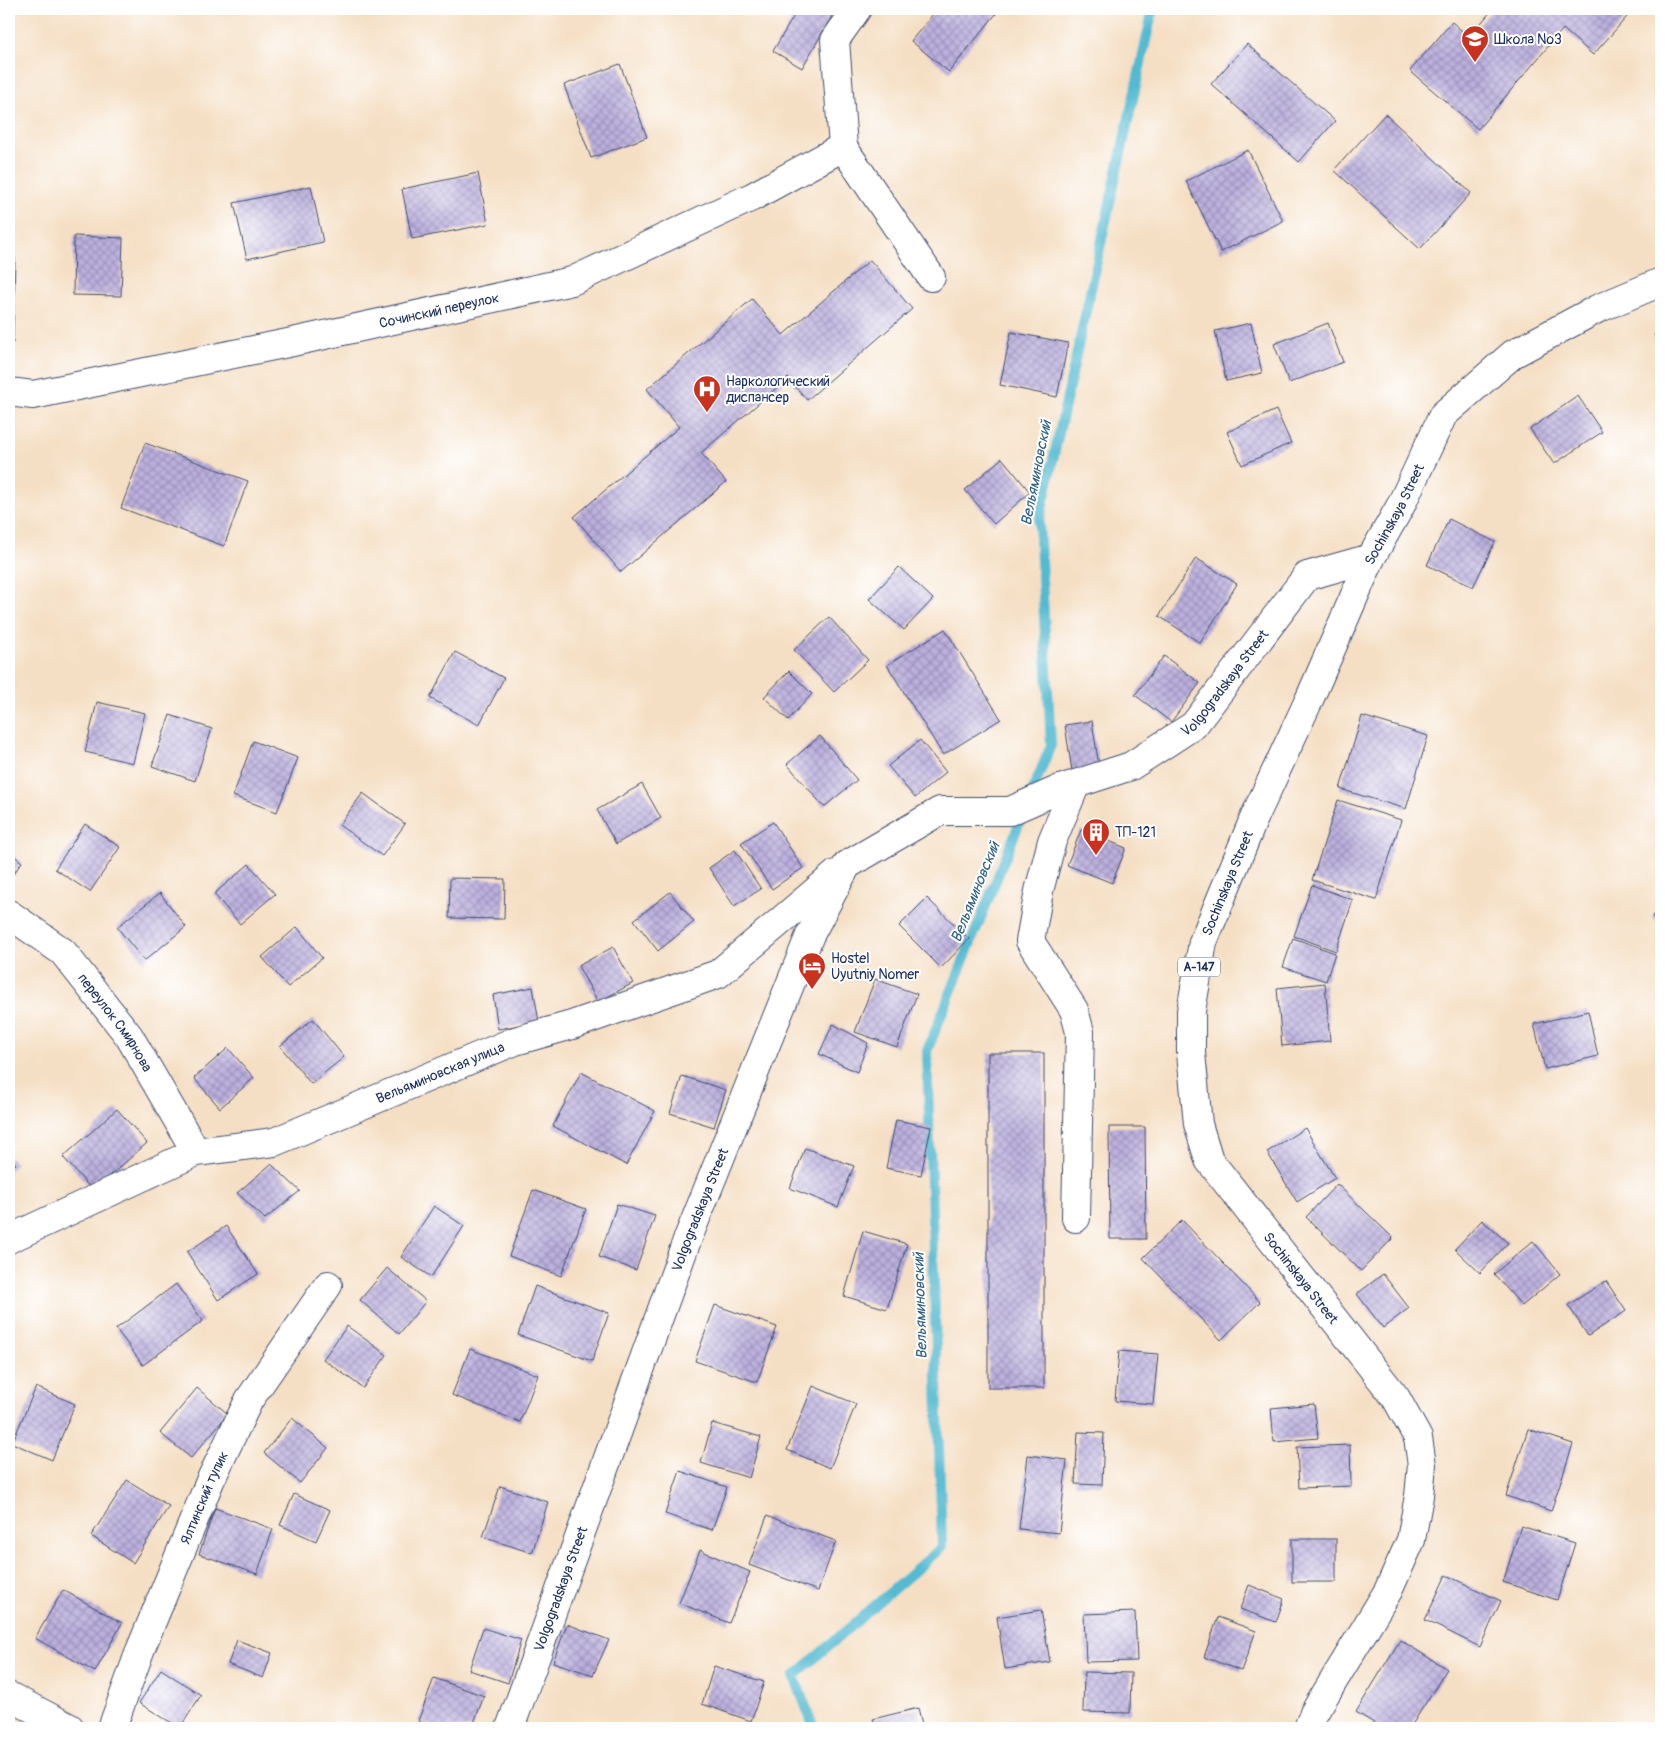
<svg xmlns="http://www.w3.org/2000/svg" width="1670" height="1737" viewBox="0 0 1670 1737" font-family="Pangolin,sans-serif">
<defs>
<pattern id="building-cross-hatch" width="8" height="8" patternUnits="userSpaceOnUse" patternTransform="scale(1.25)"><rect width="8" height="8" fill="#bcb0de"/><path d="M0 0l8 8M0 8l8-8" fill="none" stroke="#9890b7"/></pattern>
</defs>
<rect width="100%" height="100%" fill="#fff"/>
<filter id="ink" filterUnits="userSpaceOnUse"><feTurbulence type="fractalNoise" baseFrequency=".02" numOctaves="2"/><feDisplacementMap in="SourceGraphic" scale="10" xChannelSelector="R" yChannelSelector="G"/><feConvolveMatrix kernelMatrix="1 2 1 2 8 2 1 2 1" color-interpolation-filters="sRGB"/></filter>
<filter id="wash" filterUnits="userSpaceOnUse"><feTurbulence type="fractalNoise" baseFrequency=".0096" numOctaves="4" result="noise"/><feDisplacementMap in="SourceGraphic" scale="20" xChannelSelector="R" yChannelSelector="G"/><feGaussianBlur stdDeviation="1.12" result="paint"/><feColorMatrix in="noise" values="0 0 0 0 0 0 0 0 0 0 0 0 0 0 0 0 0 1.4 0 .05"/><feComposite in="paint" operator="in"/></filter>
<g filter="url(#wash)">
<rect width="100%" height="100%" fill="#f5dfc4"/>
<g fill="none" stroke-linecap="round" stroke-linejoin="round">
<path stroke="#53bad1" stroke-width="10" d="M814,1728l-20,-52 148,-129 -15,-496 124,-306 -12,-222 114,-514"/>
</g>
<g id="blocks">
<g fill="url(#building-cross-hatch)">
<path d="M798,9h38l-34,59 -29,-17z"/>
<path d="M937,9h63l-51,63 -38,-31z"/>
<path d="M1493,9h141l-41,46 -30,-26 -85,100 -68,-58 42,-49 17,15z"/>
<path d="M1247,44l88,77 -36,41 -88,-78z"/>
<path d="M620,64l27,73 -56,21 -27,-73z"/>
<path d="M1385,114l86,79 -51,56 -86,-79z"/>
<path d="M1248,150l35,71 -62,31 -35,-71z"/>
<path d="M478,173l10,51 -76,15 -10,-50z"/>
<path d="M311,186l12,56 -76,17 -13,-56z"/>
<path d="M74,236l49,2 -2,58 -48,-1z"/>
<path d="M9,257h6l-2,86h-4z"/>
<path d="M870,260l42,49 -105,91 -19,-22 -87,75 25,29 -105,90 -47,-55 105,-90 -32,-38 105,-90 31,36z"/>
<path d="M1251,323l11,50 -36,8 -11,-50z"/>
<path d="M1328,323l15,39 -54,21 -15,-39z"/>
<path d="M1661,330v15l-7,-10z"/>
<path d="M1011,332l57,11 -11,54 -57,-12z"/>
<path d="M1578,396l24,36 -48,32 -24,-35z"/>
<path d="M1276,410l15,33 -49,22 -15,-33z"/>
<path d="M145,443l103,38 -24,65 -103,-38z"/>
<path d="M1002,458l28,34 -36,32 -29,-34z"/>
<path d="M1449,519l46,23 -22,45 -46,-22z"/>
<path d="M1196,558l41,26 -37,59 -41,-27z"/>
<path d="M899,567l34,32 -29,31 -35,-31z"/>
<path d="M829,617l39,43 -34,32 -40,-42z"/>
<path d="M945,629l56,90 -58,36 -56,-90z"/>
<path d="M455,652l49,26 -25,47 -49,-27z"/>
<path d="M1164,656l36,27 -29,39 -36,-27z"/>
<path d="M789,671l23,23 -24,26 -24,-23z"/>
<path d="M97,702l48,11 -12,50 -48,-11z"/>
<path d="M170,715l42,14 -17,52 -43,-15z"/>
<path d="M1362,716l66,20 -22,73 -66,-20z"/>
<path d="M1092,721l7,45 -27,5 -7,-46z"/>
<path d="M820,736l37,44 -33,27 -37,-43z"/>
<path d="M920,740l26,32 -31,26 -27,-32z"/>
<path d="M253,741l45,17 -21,54 -44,-16z"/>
<path d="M642,784l19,34 -45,26 -19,-34z"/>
<path d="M363,793l42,31 -23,32 -43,-31z"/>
<path d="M1338,800l63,20 -25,80 -64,-20z"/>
<path d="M773,822l30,46 -31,21 -31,-46z"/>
<path d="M85,824l35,23 -30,45 -35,-23z"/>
<path d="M1081,830l45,18 -14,35 -45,-18z"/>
<path d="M735,850l26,39 -27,17 -25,-38z"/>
<path d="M9,852l13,10 -13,18z"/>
<path d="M249,864l26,30 -35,30 -26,-30z"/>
<path d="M450,878l55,1 -1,40 -55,-1z"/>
<path d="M1312,885l41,15 -17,51 -42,-15z"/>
<path d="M670,892l24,30 -36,29 -24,-31z"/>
<path d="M160,893l26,34 -42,34 -27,-34z"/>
<path d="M927,898l42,41 -28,29 -42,-42z"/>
<path d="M1661,909v18l-9,-11z"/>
<path d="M297,927l25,31 -34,29 -26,-30z"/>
<path d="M1293,938l42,15 -9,28 -43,-14z"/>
<path d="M613,947l20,36 -35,19 -20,-36z"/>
<path d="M875,979l42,15 -20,53 -42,-15z"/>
<path d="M1325,983l5,58 -48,5 -5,-58z"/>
<path d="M533,987l6,35 -41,7 -5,-34z"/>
<path d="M1588,1011l10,45 -53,13 -11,-45z"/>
<path d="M313,1019l31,38 -33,27 -31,-38z"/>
<path d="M833,1024l35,19 -11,29 -38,-18z"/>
<path d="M228,1048l26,30 -34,30 -26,-30z"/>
<rect x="988" y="1053" width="56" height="335"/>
<path d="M581,1072l74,39 -29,54 -73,-39z"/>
<path d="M682,1076l44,14 -12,37 -44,-14z"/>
<path d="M117,1109l30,34 -54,48 -30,-34z"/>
<path d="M896,1120l35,7 -10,48 -35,-7z"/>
<path d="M1109,1127h36l1,112h-36z"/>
<path d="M1305,1128l30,50 -38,24 -30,-50z"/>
<path d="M805,1148l49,18 -16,41 -48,-19z"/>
<path d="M9,1156l7,8 -7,7z"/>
<path d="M271,1164l29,27 -35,28 -28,-26z"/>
<path d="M1337,1184l56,54 -32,33 -55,-54z"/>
<path d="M533,1190l53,19 -25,67 -52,-20z"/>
<path d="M617,1204l38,12 -19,54 -37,-13z"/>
<path d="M434,1206l30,20 -33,51 -30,-20z"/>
<path d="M1182,1220l78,82 -39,38 -78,-82z"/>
<path d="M1482,1220l26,23 -28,30 -25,-24z"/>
<path d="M226,1226l32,48 -40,26 -31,-48z"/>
<path d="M863,1231l44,13 -20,65 -43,-13z"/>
<path d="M1533,1241l27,33 -38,32 -28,-32z"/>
<path d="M387,1268l39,33 -27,33 -39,-34z"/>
<path d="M1383,1274l26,34 -26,20 -26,-34z"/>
<path d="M1606,1281l20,30 -38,25 -20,-31z"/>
<path d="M176,1284l27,37 -60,44 -27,-36z"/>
<path d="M535,1286l74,27 -17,48 -74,-26z"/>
<path d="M715,1305l62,22 -20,55 -62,-21z"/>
<path d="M347,1326l40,29 -24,33 -40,-29z"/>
<path d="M470,1349l68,26 -18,47 -68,-27z"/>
<path d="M1119,1351l39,3 -5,50 -38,-3z"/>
<path d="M813,1386l43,18 -26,64 -43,-18z"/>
<path d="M36,1387l39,17 -23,56 -40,-17z"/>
<path d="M197,1388l31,26 -37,44 -31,-25z"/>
<path d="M1314,1404l4,34 -44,4 -3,-34z"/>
<path d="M292,1418l36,30 -28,35 -36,-30z"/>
<path d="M712,1423l49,14 -12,41 -48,-15z"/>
<path d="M1528,1429l45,15 -22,67 -45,-15z"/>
<path d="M1078,1432l26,1 -2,52 -27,-1z"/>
<path d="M1350,1445l1,41 -52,2 -2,-41z"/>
<path d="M1028,1455l39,5 -8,73 -40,-4z"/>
<path d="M680,1471l47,16 -15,43 -47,-16z"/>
<path d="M127,1480l42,26 -36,57 -42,-27z"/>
<path d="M500,1486l48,16 -16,51 -49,-16z"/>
<path d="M294,1494l36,16 -14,31 -36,-16z"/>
<path d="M215,1508l58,21 -16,45 -58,-20z"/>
<path d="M767,1516l69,25 -18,50 -69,-26z"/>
<path d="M1521,1526l54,17 -18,57 -54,-18z"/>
<rect x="1292" y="1539" width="44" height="43"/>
<path d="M700,1550l50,22 -21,51 -50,-20z"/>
<path d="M1446,1575l55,26 -21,46 -55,-27z"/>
<path d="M1249,1585l35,14 -8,23 -36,-13z"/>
<path d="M63,1590l59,33 -27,49 -60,-34z"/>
<path d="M1041,1610l9,52 -45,7 -8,-52z"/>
<path d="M1135,1612l2,49 -51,1 -2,-48z"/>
<path d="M1218,1617l38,14 -15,40 -37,-14z"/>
<path d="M567,1624l42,16 -16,35 -40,-13z"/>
<path d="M483,1628l38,12 -13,43 -39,-13z"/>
<path d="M237,1640l35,13 -9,25 -35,-14z"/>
<path d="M1400,1640l47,29 -37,59h-28l-26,-16z"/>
<path d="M714,1666l50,16 -13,39 -49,-17z"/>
<path d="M161,1669l40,26 -21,33 -41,-25z"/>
<path d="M1084,1672l47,1 -1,40 -47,-1z"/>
<path d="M434,1678l50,18 -12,32h-36l-18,-7z"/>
<path d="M918,1708l5,20h-47l-3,-9z"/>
</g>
</g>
</g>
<g filter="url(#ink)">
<use href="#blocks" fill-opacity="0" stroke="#3c496d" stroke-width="1"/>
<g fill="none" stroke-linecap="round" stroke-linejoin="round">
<g stroke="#3c496d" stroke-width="30">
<g id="minor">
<path d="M857,9l-22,31 8,107 88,130"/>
<path id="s1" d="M9,392l24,3 255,-52 284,-62 180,-84 91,-50"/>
<path id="s2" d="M9,914l54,38 66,84 67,116"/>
<path d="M1076,1218l4,-186 -6,-22 -44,-69 9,-50 13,-50 24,-57"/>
<path id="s3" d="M9,1239l187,-87 78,-10 241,-101 57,-16 146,-51 118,-100"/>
<path d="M9,1696l61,32"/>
<path id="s4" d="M112,1728l29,-80 69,-167 39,-81 79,-115"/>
<path id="s5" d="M510,1728l176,-485 124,-308 37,-70 93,-54h70l50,-22 71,-23 63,-41 113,-149 64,-18"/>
</g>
</g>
<g stroke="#3c496d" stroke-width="30">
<g id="highway">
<path id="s6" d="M1308,1728l6,-15 74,-122 23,-51 8,-44 3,-31 -4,-27 -22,-40 -187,-238 -11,-36 -7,-71v-42l12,-69 52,-126 54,-116 62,-142 30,-53 42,-90 70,-61 84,-45 64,-27"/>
</g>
</g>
<use href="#minor" stroke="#fff" stroke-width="28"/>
<use href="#highway" stroke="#fff" stroke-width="28"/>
</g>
</g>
<defs>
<g id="school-pin" transform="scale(1.4375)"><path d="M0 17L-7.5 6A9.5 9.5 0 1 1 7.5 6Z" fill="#c8321e" stroke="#fff"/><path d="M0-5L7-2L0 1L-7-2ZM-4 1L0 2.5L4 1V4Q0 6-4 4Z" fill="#fff"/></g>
<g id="hospital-pin" transform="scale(1.4375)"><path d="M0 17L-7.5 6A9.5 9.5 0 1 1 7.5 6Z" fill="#c8321e" stroke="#fff"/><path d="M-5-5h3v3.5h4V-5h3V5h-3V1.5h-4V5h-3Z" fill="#fff"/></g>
<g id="building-pin" transform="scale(1.4375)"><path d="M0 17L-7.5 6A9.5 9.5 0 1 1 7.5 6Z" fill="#c8321e" stroke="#fff"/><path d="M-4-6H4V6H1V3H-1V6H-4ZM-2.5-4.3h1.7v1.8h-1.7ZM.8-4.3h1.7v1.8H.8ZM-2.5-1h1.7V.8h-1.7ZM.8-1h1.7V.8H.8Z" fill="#fff"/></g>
<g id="hotel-pin" transform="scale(1.4375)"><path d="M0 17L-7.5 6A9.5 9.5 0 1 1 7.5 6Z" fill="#c8321e" stroke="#fff"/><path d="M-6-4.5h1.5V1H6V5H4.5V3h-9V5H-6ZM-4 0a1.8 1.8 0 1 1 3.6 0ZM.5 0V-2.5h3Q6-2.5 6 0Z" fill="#fff"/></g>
</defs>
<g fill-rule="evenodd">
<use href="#school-pin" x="1475" y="39"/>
<use href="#hospital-pin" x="707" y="389"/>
<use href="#building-pin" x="1096" y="832"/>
<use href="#hotel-pin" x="812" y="966"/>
</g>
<g text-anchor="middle" stroke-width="4" stroke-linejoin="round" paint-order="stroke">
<rect fill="#fff" stroke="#5f6d8e" stroke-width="1" x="1178" y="957.5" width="42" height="19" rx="4"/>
<g font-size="12" font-weight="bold" fill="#1b2f5e">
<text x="1199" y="971">А-147</text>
</g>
<g font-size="14" fill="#1b2f5e" stroke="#fff" text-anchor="start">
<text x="1494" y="44">Школа №3</text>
<text x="726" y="386">Наркологический<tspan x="726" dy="16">диспансер</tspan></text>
<text x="1115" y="837">ТП-121</text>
<text x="831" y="963">Hostel<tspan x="831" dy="16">Uyutniy Nomer</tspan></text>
</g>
<g font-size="14" fill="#1b2f5e" stroke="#fff">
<text dy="5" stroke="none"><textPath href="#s1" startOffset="439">Сочинский переулок</textPath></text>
<text dy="5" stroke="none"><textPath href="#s6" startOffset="1356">Sochinskaya Street</textPath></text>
<text dy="5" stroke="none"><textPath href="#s5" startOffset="1361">Volgogradskaya Street</textPath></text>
<text dy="5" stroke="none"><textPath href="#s6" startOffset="951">Sochinskaya Street</textPath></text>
<text dy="5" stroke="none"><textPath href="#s2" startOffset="154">переулок Смирнова</textPath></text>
<text dy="5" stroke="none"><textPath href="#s3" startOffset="465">Вельяминовская улица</textPath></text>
<text dy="5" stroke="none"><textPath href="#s5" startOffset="552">Volgogradskaya Street</textPath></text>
<text transform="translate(1301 1278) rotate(52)" y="5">Sochinskaya Street</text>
<text dy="5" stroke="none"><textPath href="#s4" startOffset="248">Ялтинский тупик</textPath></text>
<text dy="5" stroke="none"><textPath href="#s5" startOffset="148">Volgogradskaya Street</textPath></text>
</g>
<g font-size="15" font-style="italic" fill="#2f6086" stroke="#fff">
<text transform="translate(1036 473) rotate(-79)" y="5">Вельяминовский</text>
<text transform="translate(975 892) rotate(-68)" y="5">Вельяминовский</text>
<text transform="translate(920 1306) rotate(-92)" y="5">Вельяминовский</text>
</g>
</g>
<rect width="1670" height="1737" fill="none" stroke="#fff" stroke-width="30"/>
</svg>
